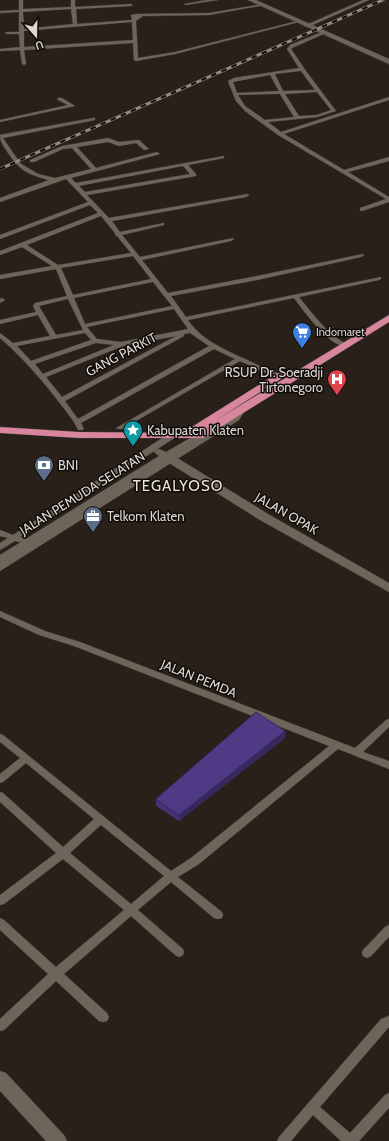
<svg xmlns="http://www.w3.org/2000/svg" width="389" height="1141" viewBox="0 0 389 1141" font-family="Cabin,sans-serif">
<rect width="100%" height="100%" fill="#292119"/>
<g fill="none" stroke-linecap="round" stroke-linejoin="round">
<g stroke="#423c35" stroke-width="1">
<g id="street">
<path d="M19,0h4v9l48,-2v-7h4v7l56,-3 2,1 -2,1 -55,3 1,15 55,-4 -1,-5 5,-1 73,-1 54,-9 2,1 -56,10 -66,1 -7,5 2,37 37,-6 122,-31 2,1 -124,32 -39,7 -2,-1 -1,-17 -109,7 2,14 -2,1 -2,-1 -2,-14 -20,1v-2l20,-2 -1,-13h-12l-2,-1 2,-1h12v-20l-19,1v-2l19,-1zM71,9l2,15 -49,5 -1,-17zM132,22l1,18 -109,7v-16z"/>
<path d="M207,0h11l-32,5 -2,-1z"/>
<path d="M363,0h6l-61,27 -4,-1z"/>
<path d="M322,32l4,1 -32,14 -3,2 15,22 30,40 -19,6 -49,5 13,10 108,-35v3l-105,34 60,36 45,-13v4l-41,11 41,25v5l-27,9 -2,-1v-2l26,-9 -108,-64 -33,-24 -9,-10 -8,-20 6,-3 65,-10 -12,-19 3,-4zM301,71l14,19 -32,1 -8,-17zM270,75l9,16 -42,2 -4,-11zM317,92l14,18 -14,5 -18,1 -14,-22zM280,94l14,23 -29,3 -20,-14 -7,-11z"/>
<path d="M58,98h4l13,8 -75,16v-2l68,-15 -10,-5z"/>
<path d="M93,118h2v2l-92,18 17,25 18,11 17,4 36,-9 -19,-21 -9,1 -29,13h-4v-2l32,-14 46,-8 11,4 20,-2 10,9 -5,1 -8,-7 -17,3 -11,-4 -31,5 19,21 61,-16 3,2 -89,24 5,5 148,-27v2l-36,7 8,9v2l-109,19 22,23 139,-24 1,1 -3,2 -134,24 8,11 44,-9v2l-42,10 18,22 93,-19 1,1 -3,2 -89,19 26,33 89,-17 106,-22 1,1 -3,2 -104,23 -86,16 15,21 195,-40v2l-2,1 -80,17c14,17 27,36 47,47v2c-16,2 -43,-36 -52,-48l-106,22c16,24 48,34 72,46 8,3 17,6 22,11l-3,2 -2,-1 -37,-17 -118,68h-4l-2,-1 2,-1 117,-68 -21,-10 -133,74 3,6 -2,1h-4l-4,-8c-22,-30 -45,-59 -74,-84v-5l13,10 37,-7 -12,-21 -38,9v-4l36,-8 -3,-6 2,-3 32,-7 -11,-27 -56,10v-4l52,-9 -30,-19 -22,8v-4l98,-38 -8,-8 -90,34v-4l88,-33 -22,-23 -66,23v-4l49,-18c-23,-6 -30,-10 -43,-30 -3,-5 -6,-8 -6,-15zM183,166l7,8 -105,18 -6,-6zM101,216l14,17v2l2,1 14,17 -73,12 -31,-20zM133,256l18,23 -78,16 -12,-27zM153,282l19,24 -87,18 -11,-26zM68,299l15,31 -27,5 -17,-29zM174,309l14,20 -67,13 -24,-3 -10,-12zM85,333l6,7 -60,21 -14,-15zM190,333l19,13 -131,73 -13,-18 119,-65v-2zM176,336l-114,61 -16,-20 77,-31zM96,343l18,2 -71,29 -8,-10z"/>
<path d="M2,298l3,2 -5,3v-4z"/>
<path d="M242,408l3,2 -6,10 -239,151v-7l31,-19 -16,-4 -15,9v-7l8,-5 -8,-2v-6l13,5 157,-102h6l1,2 -1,2 -156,100 12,4v3l202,-126 6,-9z"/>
<path d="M0,611l45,20 35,11 275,106 31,-28 3,-1v8l-26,25 26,9v8l-51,-20 -139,115 -21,13 44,35 1,3 -1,3 -4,1 -4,-1 -43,-36 -33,28 45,39 1,3 -1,3 -4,2 -4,-2 -44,-39 -67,58 43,39 2,4 -2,4 -4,1 -4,-1 -43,-40 -52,49 -4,1v-12l48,-45 -48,-44v-12l4,2 52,47 68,-57 -61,-51 -59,45 -4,1v-10l56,-42 -56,-51v-10l3,1 60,54 31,-28 -68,-56 -23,19 -3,1v-9l20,-16 -20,-16v-8l3,1 168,136 20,-13 138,-112 -255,-100 -35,-11 -39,-18zM101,825l63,51 -33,28 -61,-51z"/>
<path d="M389,925v12l-18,19 -4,2 -4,-2 -1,-3 1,-3 22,-23z"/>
<path d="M389,1016v11l-69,80 30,26 35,-38 4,-2v15l-30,33h-18l-28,-26 -22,26h-14l2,-4 102,-118z"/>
</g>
</g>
<g stroke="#423c35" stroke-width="1">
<g id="secondary">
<path d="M248,0h8l133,59v5z"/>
<path d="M199,433l5,3 -1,2 -29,18 94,58 121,69v9l-129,-72 -94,-59 -162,102 -4,1v-9l159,-99 -5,-4 1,-2 4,-1 7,3z"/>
<path d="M0,1071l6,2 58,62 3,6h-21l-46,-50z"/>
</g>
</g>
<g stroke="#423c35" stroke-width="1">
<path id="highway" d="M389,315v7l-186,116h-124l-79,-5v-6l79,5 107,1 1,-3 91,-57 4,-1 5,3 -74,47z"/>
</g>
<use href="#street" fill="#6d645a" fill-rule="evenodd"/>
<use href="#secondary" fill="#6d645a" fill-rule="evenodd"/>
<use href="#highway" fill="#d7869e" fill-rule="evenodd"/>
<g stroke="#918a84" stroke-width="3">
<path id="rail" d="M0,169l383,-169"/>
</g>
<use href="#rail" stroke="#0f0b08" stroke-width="2" stroke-dasharray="5.5" stroke-linecap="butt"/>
</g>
<path fill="#443272" d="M285,731v7l-106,83 -23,-15v-7z"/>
<path fill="#37295d" d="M285,731v7l-106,83v-6z"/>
<path fill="#4f3a85" stroke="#37295d" d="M256,712l29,19 -106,84 -23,-16z"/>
<defs>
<g id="supermarket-pin" transform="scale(1)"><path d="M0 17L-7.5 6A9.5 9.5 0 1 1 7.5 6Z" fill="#3f7fe0" stroke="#0f0b08"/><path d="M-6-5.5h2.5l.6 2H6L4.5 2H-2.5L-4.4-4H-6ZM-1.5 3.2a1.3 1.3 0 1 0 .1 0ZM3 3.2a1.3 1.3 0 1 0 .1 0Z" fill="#fff"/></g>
<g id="hospital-pin" transform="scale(1)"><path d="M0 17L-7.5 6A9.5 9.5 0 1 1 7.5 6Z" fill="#e0444e" stroke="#0f0b08"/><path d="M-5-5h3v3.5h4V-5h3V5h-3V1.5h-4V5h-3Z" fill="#fff"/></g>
<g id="sight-pin" transform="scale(1)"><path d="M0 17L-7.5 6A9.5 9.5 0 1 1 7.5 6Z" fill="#0f9aa8" stroke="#0f0b08"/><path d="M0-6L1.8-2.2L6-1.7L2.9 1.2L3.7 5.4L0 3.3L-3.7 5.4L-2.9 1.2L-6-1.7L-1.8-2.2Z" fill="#fff"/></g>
<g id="bank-pin" transform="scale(1)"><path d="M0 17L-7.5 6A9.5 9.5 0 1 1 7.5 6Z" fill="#5c6f8a" stroke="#0f0b08"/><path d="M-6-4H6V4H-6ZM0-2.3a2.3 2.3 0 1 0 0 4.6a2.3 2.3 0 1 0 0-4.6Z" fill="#fff"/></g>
<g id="office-pin" transform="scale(1)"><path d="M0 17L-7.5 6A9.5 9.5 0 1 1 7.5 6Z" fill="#5c6f8a" stroke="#0f0b08"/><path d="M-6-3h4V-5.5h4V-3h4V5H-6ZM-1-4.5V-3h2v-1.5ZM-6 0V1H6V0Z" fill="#fff"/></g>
</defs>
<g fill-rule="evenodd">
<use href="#supermarket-pin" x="302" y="332"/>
<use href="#hospital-pin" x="337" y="379"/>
<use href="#sight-pin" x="133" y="430"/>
<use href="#bank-pin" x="44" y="465"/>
<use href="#office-pin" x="93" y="516"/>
</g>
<g text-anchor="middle" stroke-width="3" stroke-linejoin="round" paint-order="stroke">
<g font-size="11" fill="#dcd7d1" stroke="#0f0b08" text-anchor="start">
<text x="316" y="336">Indomaret</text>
</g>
<g font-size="13" fill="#dcd7d1" stroke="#0f0b08">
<text transform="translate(121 354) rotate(-28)" y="5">GANG PARKIT</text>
<text transform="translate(82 493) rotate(-32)" y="5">JALAN PEMUDA SELATAN</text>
<text transform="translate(287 513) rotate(30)" y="5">JALAN OPAK</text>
<text transform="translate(199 678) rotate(22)" y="5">JALAN PEMDA</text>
</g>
<g font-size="13" fill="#dcd7d1" stroke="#0f0b08" text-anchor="start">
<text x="323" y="377" text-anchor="end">RSUP Dr. Soeradji<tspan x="323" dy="15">Tirtonegoro</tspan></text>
<text x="147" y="435">Kabupaten Klaten</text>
<text x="58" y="470">BNI</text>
<text x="107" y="521">Telkom Klaten</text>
</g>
<g font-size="15" letter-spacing="1" fill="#ece2d6" stroke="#0f0b08">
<text x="178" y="491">TEGALYOSO</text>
</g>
</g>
<g transform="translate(36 36) rotate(160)" stroke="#0f0b08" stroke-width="3" paint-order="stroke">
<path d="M0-3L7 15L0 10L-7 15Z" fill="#dcd7d1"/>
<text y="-6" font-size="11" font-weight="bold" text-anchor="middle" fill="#dcd7d1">U</text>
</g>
</svg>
